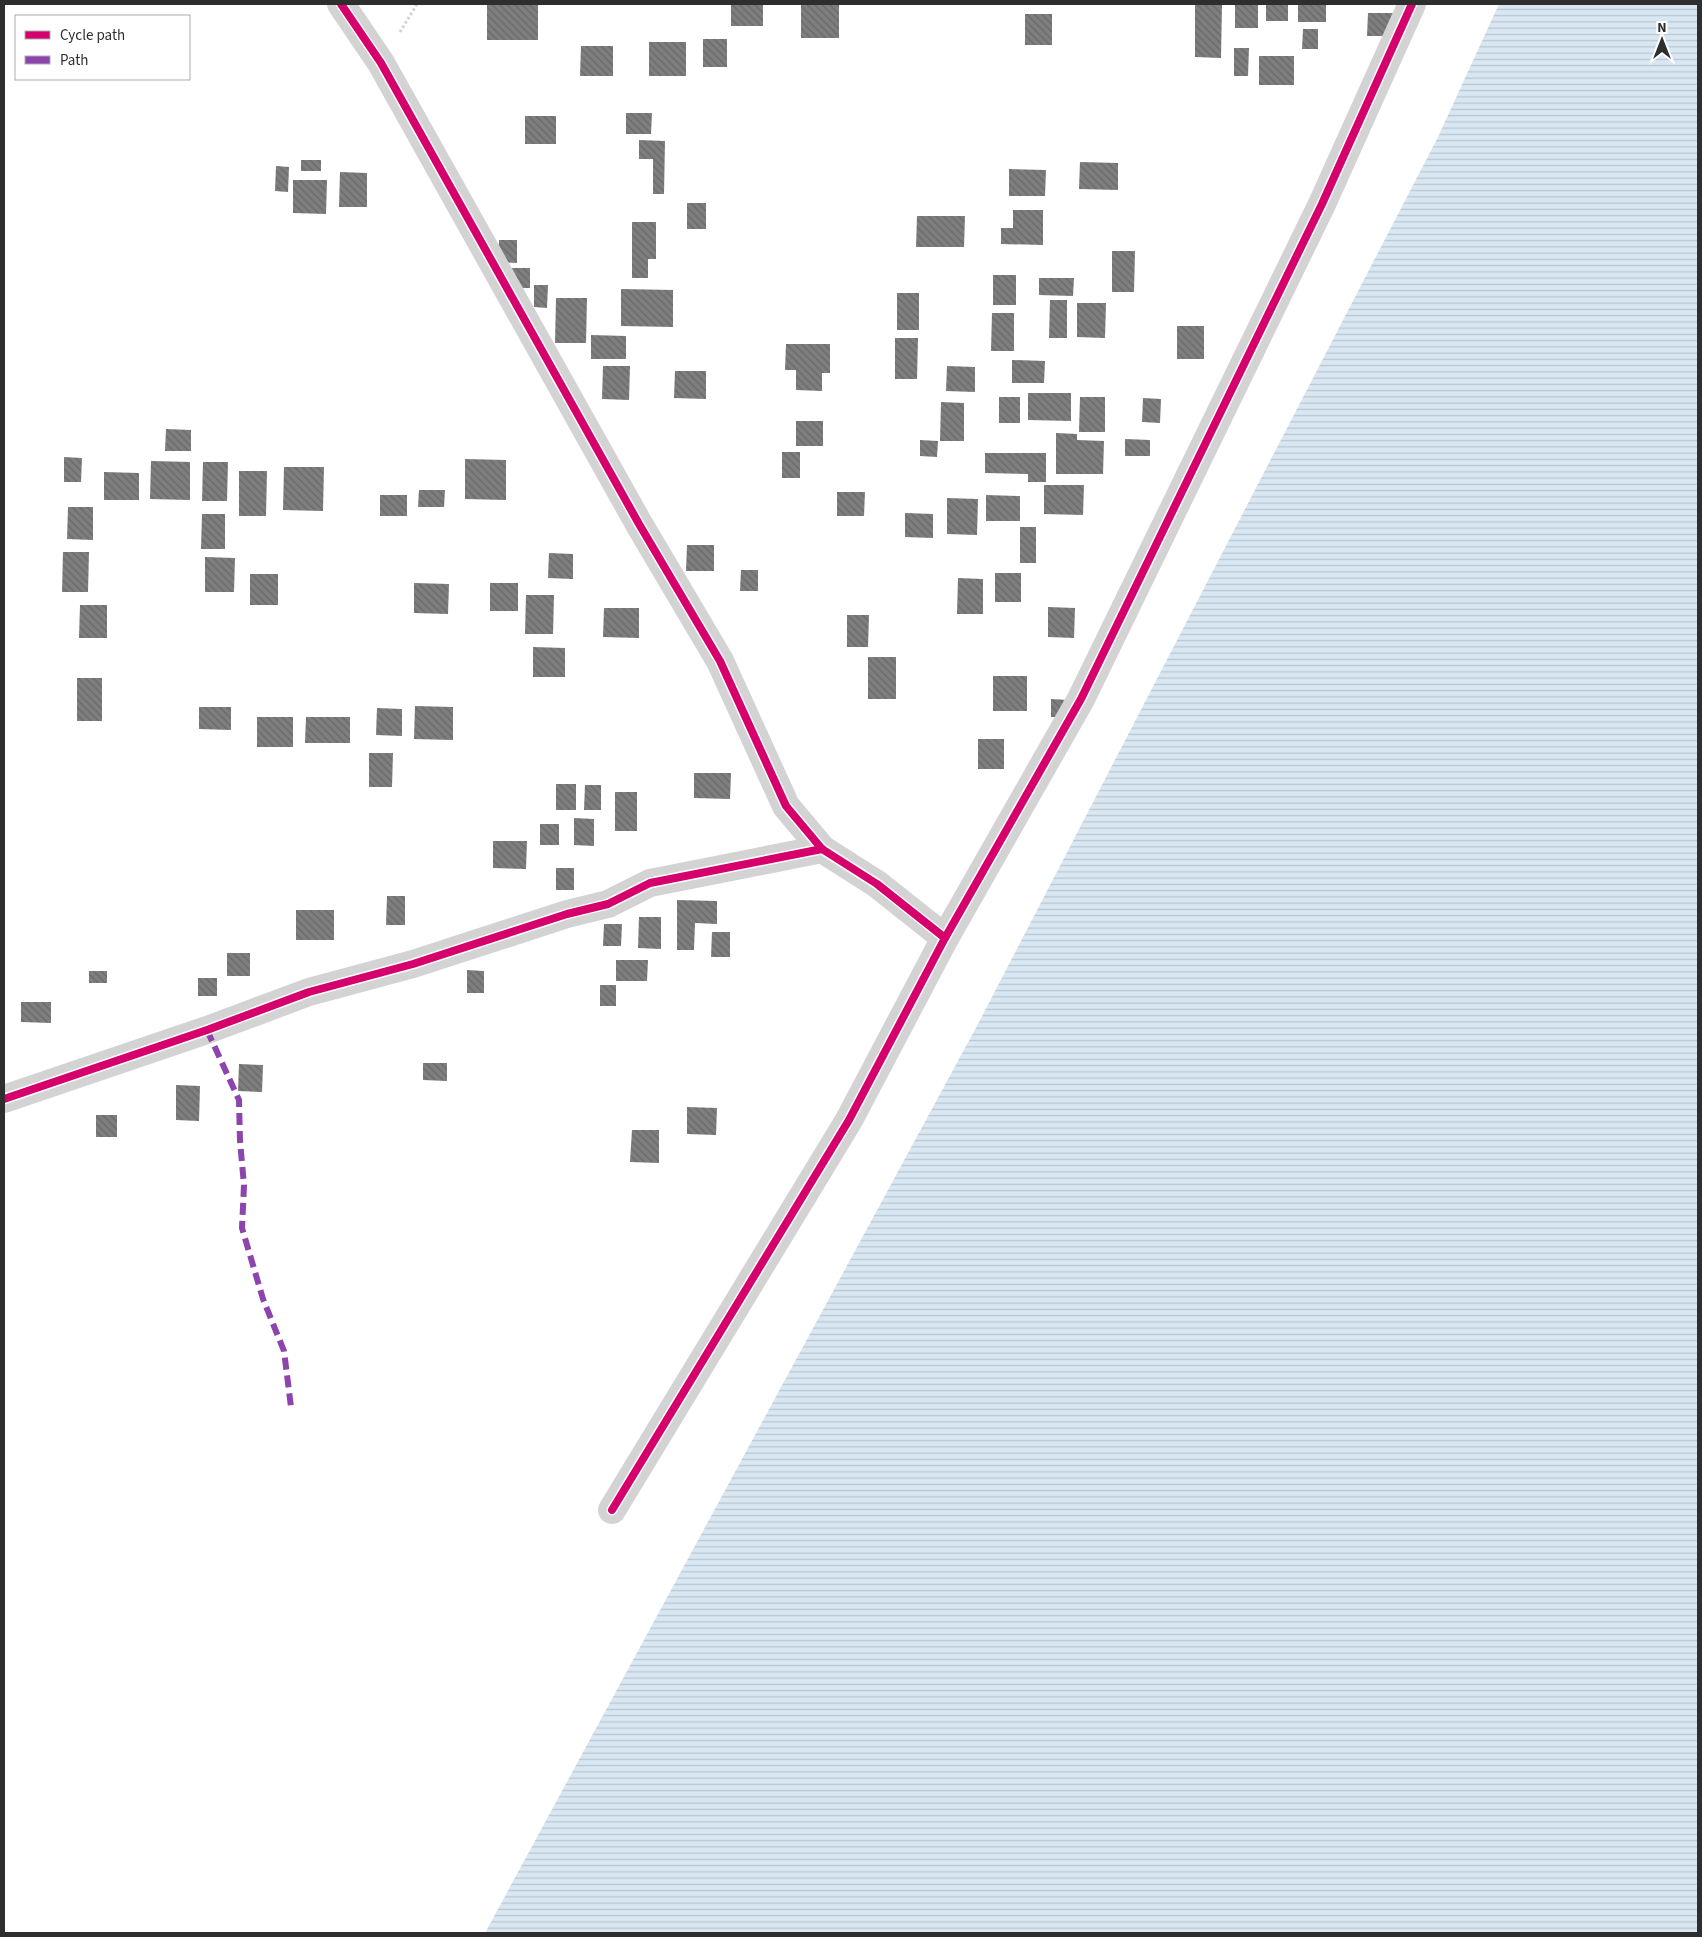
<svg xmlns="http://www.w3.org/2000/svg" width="1702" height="1937" viewBox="0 0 1702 1937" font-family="'Source Sans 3',sans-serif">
<defs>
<pattern id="water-rules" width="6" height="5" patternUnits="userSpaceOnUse" patternTransform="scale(1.25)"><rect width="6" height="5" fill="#d8e7f2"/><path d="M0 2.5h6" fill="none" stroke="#bac6d0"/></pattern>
<pattern id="building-back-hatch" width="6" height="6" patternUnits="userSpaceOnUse" patternTransform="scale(1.25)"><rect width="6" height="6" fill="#7e7e7e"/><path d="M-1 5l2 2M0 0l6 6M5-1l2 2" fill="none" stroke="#686868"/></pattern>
</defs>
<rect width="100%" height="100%" fill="#fff"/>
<path fill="url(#water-rules)" d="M1499,4h199v1929h-1213l493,-909 460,-887z"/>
<g fill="url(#building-back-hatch)">
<rect x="487" y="4" width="51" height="36"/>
<rect x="731" y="4" width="32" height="22"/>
<rect x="801" y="4" width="38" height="34"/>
<path d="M1195,4h27l-1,54 -26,-1z"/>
<rect x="1235" y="4" width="23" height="24"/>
<rect x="1266" y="4" width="22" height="17"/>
<rect x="1298" y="4" width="28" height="18"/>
<path d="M1368,13h25v23h-26z"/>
<rect x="1025" y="14" width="27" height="31"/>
<path d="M1303,29h15v20h-16z"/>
<rect x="703" y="39" width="24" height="28"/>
<rect x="649" y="42" width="37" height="34"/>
<path d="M581,46h32v30h-33z"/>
<path d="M1234,48h15l-1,28h-14z"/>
<rect x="1259" y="56" width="35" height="29"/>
<path d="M626,113h26l-1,21h-25z"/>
<rect x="525" y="116" width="31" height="28"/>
<path d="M639,140l26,1 -1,53h-11v-35h-14z"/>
<rect x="301" y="160" width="20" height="11"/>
<path d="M1080,162l38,1v27l-39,-1z"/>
<path d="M276,166l13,1 -1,25 -13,-1z"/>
<path d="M1009,169l37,1 -1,26h-36z"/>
<path d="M340,172l27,1v34h-28z"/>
<path d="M293,180h34l-1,34 -33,-1z"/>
<rect x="687" y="203" width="19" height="26"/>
<path d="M1013,210h30v35l-42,-1v-16h12z"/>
<path d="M917,216h48l-1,31h-48z"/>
<path d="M632,222h24v37h-8v19h-16z"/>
<path d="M499,240h18v23l-19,-1z"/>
<path d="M1112,251h23l-1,41h-22z"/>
<rect x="511" y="268" width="19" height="20"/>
<rect x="993" y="275" width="23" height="30"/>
<path d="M1039,278h35l-1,18 -34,-1z"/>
<path d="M534,285h14l-1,23 -13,-1z"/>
<path d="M621,289l52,1v37l-52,-1z"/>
<rect x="897" y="293" width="22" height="37"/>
<path d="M556,298h31l-1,45h-31z"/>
<path d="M1050,300h17v38h-18z"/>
<path d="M1077,303h29l-1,35 -28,-1z"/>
<path d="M992,313h22v38h-23z"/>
<rect x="1177" y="326" width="27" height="33"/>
<path d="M591,335l35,1v23h-35z"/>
<path d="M895,338h23l-1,41h-22z"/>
<path d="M786,344h44v29h-8v18l-26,-1v-20h-11z"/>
<path d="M1012,360l33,1 -1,22h-32z"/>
<path d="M603,366h27l-1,34 -27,-1z"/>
<path d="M947,366l28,1v25l-29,-1z"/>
<path d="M675,371h31v28l-32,-1z"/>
<path d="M1028,393h43v28l-43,-1z"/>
<rect x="999" y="397" width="21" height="26"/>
<path d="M1080,397h25v35h-26z"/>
<path d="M1143,398l18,1 -1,24 -18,-1z"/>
<path d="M941,402l23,1v38h-24z"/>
<rect x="796" y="421" width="27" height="25"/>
<path d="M166,429l25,1v21h-26z"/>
<path d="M1056,433l21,1v6l27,1 -1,33h-47z"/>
<path d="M1125,439l25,1v16h-25z"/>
<path d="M920,440l18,1 -1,16 -17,-1z"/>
<rect x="782" y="452" width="18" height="26"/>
<path d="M985,453h61v29h-18v-8l-43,-1z"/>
<path d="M64,457l18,1 -1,24h-17z"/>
<path d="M465,459l41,1v40l-41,-1z"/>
<path d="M151,461l39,1v38l-40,-1z"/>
<path d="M203,462h25l-1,39h-25z"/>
<path d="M284,467h40l-1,44 -40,-1z"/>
<path d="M239,471h28l-1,45h-27z"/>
<path d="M104,472l35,1v27h-35z"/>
<path d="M1044,485h40l-1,30 -39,-1z"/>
<path d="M419,490h26l-1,17h-26z"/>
<path d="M837,492h28l-1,24h-27z"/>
<rect x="380" y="495" width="27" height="21"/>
<path d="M986,495l34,1v25h-34z"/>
<path d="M947,498l31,1 -1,36 -30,-1z"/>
<path d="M68,507h25v33l-26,-1z"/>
<path d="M905,513l28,1v24l-28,-1z"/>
<path d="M202,514h23v35h-24z"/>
<rect x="1020" y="527" width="16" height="36"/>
<path d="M687,545h27v26h-28z"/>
<path d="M63,552h26l-1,40h-26z"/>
<path d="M549,553l24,1v25l-25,-1z"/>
<path d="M205,557l30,1 -1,34h-29z"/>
<path d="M741,570h17v21h-18z"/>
<rect x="995" y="573" width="26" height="29"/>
<rect x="250" y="574" width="28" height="31"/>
<path d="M958,578l25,1v35h-26z"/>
<path d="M414,583l35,1 -1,30 -34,-1z"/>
<rect x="490" y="583" width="28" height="28"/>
<path d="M526,595h28l-1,39h-28z"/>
<path d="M80,605h27v33h-28z"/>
<path d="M1048,607l27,1 -1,30 -26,-1z"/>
<path d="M604,608h35v30l-36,-1z"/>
<path d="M847,615h22l-1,32h-21z"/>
<path d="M533,647l32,1v29h-32z"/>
<rect x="868" y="657" width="28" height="42"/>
<rect x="993" y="676" width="34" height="35"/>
<rect x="77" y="678" width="25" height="43"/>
<path d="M1051,699l17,1v17h-17z"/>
<path d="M415,706l38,1v33l-39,-1z"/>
<path d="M199,707h32v23l-32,-1z"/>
<path d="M377,708l25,1v27l-26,-1z"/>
<rect x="257" y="717" width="36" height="30"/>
<path d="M306,717h44v26h-45z"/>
<rect x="978" y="739" width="26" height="30"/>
<path d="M369,753h24l-1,34h-23z"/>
<path d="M694,773h37l-1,26 -36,-1z"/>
<rect x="556" y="784" width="20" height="26"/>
<path d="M585,785h16v25h-17z"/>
<rect x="615" y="792" width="22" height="39"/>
<path d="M574,818l20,1v27l-20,-1z"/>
<rect x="540" y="824" width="19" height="21"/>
<path d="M493,841h34l-1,28 -33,-1z"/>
<rect x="556" y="868" width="18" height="22"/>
<path d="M387,896h18v29h-19z"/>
<path d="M677,900l40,1v23l-22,-1 -1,27h-17z"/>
<rect x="296" y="910" width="38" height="30"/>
<path d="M639,917h22v32l-23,-1z"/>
<path d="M604,924h18l-1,22h-18z"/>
<path d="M712,932h18v25h-19z"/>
<rect x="227" y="953" width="23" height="23"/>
<path d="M616,960h32l-1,21h-31z"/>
<path d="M467,970l17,1v22h-17z"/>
<rect x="89" y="971" width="18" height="12"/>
<rect x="198" y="978" width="19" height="18"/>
<rect x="600" y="985" width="16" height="21"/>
<path d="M21,1002h30v21l-30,-1z"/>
<path d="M423,1063h24v18l-24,-1z"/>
<path d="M239,1064l24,1 -1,27 -24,-1z"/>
<path d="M176,1085l24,1 -1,35 -23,-1z"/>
<path d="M687,1107l30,1 -1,27 -29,-1z"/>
<rect x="96" y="1115" width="21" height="22"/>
<path d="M632,1130h27v33l-29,-1z"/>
</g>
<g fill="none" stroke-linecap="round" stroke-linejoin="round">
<path stroke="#d3d3d3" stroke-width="3" stroke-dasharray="2.5 2.5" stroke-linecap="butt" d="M400,32l17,-28"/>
<g stroke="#d3d3d3" stroke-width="28">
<path d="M341,4l40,59 258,461 81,137 66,145 36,43 55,35 68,54"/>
<path d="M4,1099l203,-69 102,-38 104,-28 154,-50 41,-10 42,-21 172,-34"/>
<path d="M612,1510l237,-390 96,-182 136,-239 241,-495 90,-200"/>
</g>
<path stroke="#8e44ad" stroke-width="6" stroke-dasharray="12 6" stroke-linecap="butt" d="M207,1030l32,70 1,41 4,44 -2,43 21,71 21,52 7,56"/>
<g stroke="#fff" stroke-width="11">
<g id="cycleway">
<path d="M341,4l40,59 258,461 81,137 66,145 36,43 55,35 68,54"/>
<path d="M4,1099l203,-69 102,-38 104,-28 154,-50 41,-10 42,-21 172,-34"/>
<path d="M612,1510l237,-390 96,-182 136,-239 241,-495 90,-200"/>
</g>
</g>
<use href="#cycleway" stroke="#d6006c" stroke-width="8"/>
</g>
<rect width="1702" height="1937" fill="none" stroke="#2e2e2e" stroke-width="10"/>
<rect x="15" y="15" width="175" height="65" fill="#ffffff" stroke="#ababab"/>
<rect x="25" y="31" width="25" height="8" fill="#d6006c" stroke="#ababab"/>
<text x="60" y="40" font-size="15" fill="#2e2e2e">Cycle path</text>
<rect x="25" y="56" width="25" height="8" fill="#8e44ad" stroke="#ababab"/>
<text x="60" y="65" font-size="15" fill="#2e2e2e">Path</text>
<g transform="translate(1662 40)" stroke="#ffffff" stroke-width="4" paint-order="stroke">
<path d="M0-4L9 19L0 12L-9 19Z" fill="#2e2e2e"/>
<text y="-8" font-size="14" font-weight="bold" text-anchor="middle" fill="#2e2e2e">N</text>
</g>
</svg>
